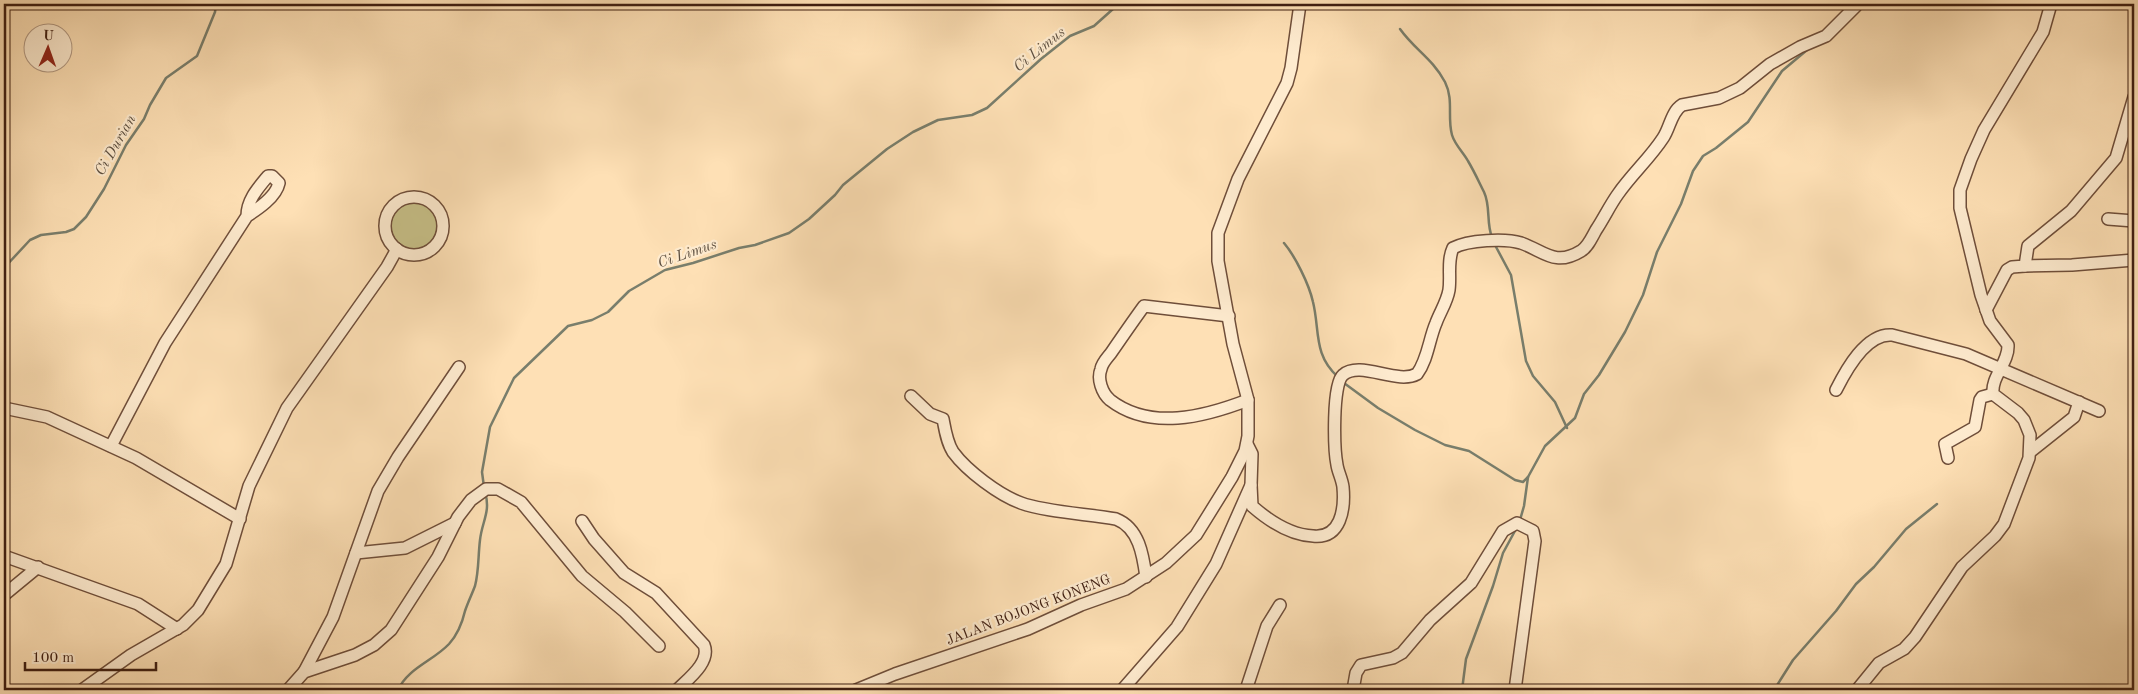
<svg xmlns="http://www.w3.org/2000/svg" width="2138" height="694" viewBox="0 0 2138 694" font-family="'Old Standard TT',serif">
<rect width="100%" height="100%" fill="#fee0b5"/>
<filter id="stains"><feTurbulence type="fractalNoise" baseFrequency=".004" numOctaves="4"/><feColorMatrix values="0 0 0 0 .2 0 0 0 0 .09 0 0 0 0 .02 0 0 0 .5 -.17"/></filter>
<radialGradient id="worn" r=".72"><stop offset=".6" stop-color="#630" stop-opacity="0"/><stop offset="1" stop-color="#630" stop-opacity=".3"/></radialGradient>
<circle fill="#c7c088" stroke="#836f4c" cx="414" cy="226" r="23"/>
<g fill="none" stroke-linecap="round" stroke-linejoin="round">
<g stroke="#797e6c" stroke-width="2.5">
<path d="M1400,29c15,21 32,29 45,53 9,18 2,35 7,53 3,10 11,17 16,26 6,10 11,21 16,31 7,15 2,31 8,45"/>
<path d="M1284,243c11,13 25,41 29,59 7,28 0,53 25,75"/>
<path d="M1495,245l16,30 15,86 7,15 22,26 12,26"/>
<path d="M4,268l26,-28 11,-5 25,-3 8,-3 12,-12 18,-28 22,-44 18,-26 6,-14 16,-27 31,-22 18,-44 1,-8"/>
<path d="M1344,383l34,25 37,22 30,15 24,6 46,29 8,2 5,-5"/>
<path d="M484,487l-2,-15 8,-45 24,-49 54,-52 24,-6 16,-8 21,-21 36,-21 28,-7 46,-15 16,-3 34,-12 20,-14 26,-24 8,-10 44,-36 26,-17 25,-12 34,-5 15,-7 54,-49 29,-23 24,-10 19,-17"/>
<path d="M1520,520l4,-14 4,-29 17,-31 30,-28 9,-24 15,-19 26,-43 18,-37 14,-43 24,-48 12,-33 10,-15 13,-8 32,-26 34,-51 25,-21"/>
<path d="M398,690c10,-22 35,-29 51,-46 9,-10 13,-20 16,-33 3,-9 7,-17 10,-25 4,-15 3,-30 5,-46 2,-19 11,-28 5,-48"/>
<path d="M1462,690l4,-31 27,-73 10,-33 13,-24"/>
<path d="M1774,690l19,-30 43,-49 20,-27 18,-17 32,-38 31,-25"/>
</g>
<g stroke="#6f4e3a" stroke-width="14">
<g id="minor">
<circle cx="414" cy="226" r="29"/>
<path d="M2108,219l26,2"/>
<path d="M2025,266l47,-1 62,-5"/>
<path d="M1986,310l21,-40 5,-3 13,-1 3,-20 43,-35 45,-53 18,-61"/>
<path d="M1229,316l-85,-10c-11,15 -22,31 -33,47 -3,4 -9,10 -10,16 -4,10 1,24 9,31 40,31 94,17 138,0"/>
<path d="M1836,390c10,-20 30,-57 56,-55l74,19 133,57"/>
<path d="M911,396l19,18 13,5c2,11 4,24 10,33 14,19 46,43 68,51 24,9 68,11 95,16 23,9 27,36 30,58"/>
<path d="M4,408l43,9 89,41 104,61"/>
<path d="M111,446l54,-103 82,-127c11,-7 29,-19 32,-33l-7,-7h-4c-10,12 -21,24 -21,40"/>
<path d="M2030,452l44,-35 5,-15"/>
<path d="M1948,458l-3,-14 30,-17 5,-27 2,-3 11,-3"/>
<path d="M1251,485l1,21c16,14 39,29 61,30 28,3 32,-27 30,-49 -1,-8 -5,-15 -6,-22 -3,-15 -5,-81 6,-90 17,-15 54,10 74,-1 11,-15 12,-35 19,-51 4,-11 11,-21 13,-33 2,-14 -2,-29 4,-42 15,-8 52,-10 68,-5 23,8 34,24 60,8 7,-4 11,-14 15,-21 8,-12 14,-25 22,-36 14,-20 32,-36 45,-56 7,-10 8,-26 19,-33l37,-7 21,-10 30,-24 30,-17 26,-11 30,-30"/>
<path d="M582,521l12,18 30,34 32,20 48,52c7,17 -16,34 -27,45"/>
<path d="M356,553l49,-5 50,-25"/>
<path d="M4,556l134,48 39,25"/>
<path d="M4,595l34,-28"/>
<path d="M304,672l29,-55 45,-126 20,-34 61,-90"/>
<path d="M82,690l49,-35 52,-30 15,-15 28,-46 23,-78 38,-78 100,-141 10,-18"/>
<path d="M288,690l16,-18 51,-17 19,-10 17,-15 47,-73 20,-40 13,-17 15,-11h12l23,13 61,74 43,36 34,34"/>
<path d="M856,690l39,-16 133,-45 53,-24 45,-16 40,-26 30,-28 36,-58 13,-26 3,-15v-36l-15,-56 -15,-83v-28l20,-54 49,-96 4,-15 9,-64"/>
<path d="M1122,690l55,-63 39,-63 35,-79 1,-31 -5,-10"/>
<path d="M1246,690l21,-64 13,-21"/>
<path d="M1353,690l3,-17 5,-8 32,-7 9,-5 28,-33 41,-37 32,-52 14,-8 16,8 2,10 -20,149"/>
<path d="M1857,690l22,-27 25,-14 11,-12 47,-70 33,-31 9,-12 25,-66 1,-23 -6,-15 -6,-7 -25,-19c-2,-18 16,-31 15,-49l-18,-24 -9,-26 -21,-87v-18l11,-31 13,-29 59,-98 8,-28"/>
</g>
</g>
<use href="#minor" stroke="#feebcf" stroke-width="11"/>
</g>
<g text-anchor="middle" stroke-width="4.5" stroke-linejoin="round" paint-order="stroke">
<g font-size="14" fill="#3f1e11" stroke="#feebcf">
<text transform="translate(1028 609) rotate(-21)" y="5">JALAN BOJONG KONENG</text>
</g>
<g font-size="15" font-style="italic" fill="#5c4e3f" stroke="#feebcf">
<text transform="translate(1039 49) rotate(-39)" y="5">Ci Limus</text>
<text transform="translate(115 145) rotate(-60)" y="5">Ci Durian</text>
<text transform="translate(687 253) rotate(-19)" y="5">Ci Limus</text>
</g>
</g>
<rect width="2138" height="694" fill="none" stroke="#fee0b5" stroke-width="20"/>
<rect x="5" y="5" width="2128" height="684" fill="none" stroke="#3f1e11" stroke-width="2.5"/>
<rect x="10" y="10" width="2118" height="674" fill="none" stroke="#3f1e11"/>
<g transform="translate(48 48) rotate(2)"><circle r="24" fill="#feebcf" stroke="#b29983"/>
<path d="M0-4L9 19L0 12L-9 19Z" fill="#8f2418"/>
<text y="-8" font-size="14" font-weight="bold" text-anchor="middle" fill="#3f1e11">U</text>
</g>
<path d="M25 662v8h131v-8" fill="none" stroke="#3f1e11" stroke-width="2.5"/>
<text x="32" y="662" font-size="15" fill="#3f1e11" stroke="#feebcf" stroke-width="4" paint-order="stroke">100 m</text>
<rect width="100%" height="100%" filter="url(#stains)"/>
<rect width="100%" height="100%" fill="url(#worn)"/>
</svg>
